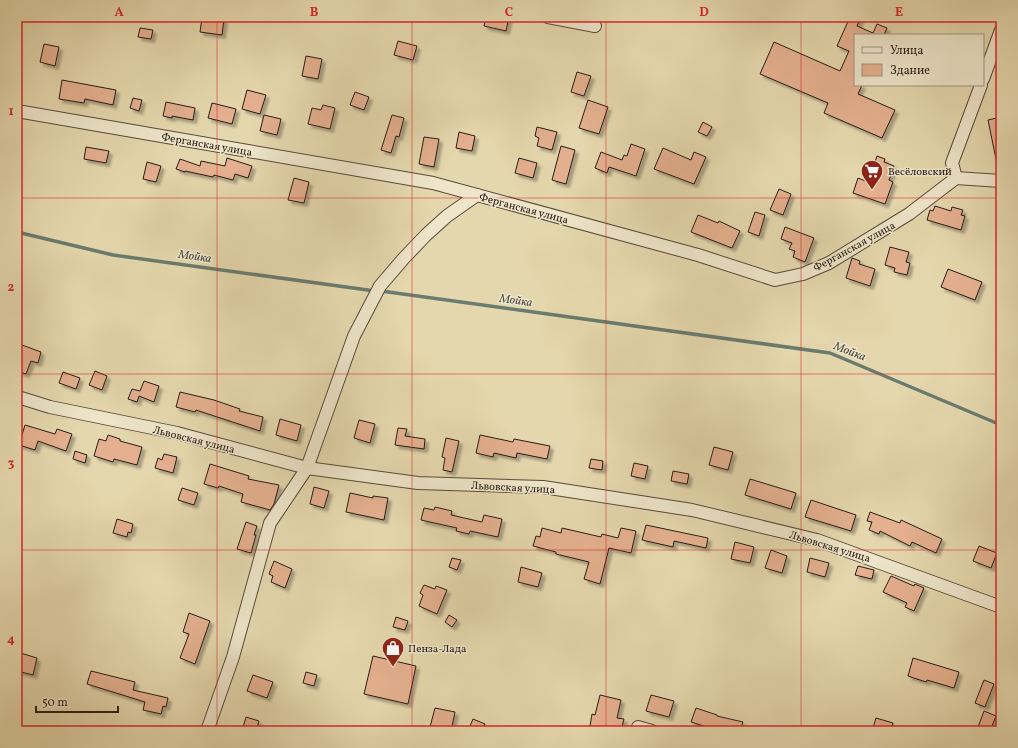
<svg xmlns="http://www.w3.org/2000/svg" width="1018" height="748" viewBox="0 0 1018 748" font-family="Vollkorn,serif">
<defs>
<filter id="shadow"><feDropShadow dx="3.5" dy="3.5" stdDeviation="1" flood-color="#0004"/></filter>
</defs>
<rect width="100%" height="100%" fill="#e5d7ad"/>
<filter id="stains"><feTurbulence type="fractalNoise" baseFrequency=".005" numOctaves="4"/><feColorMatrix values="0 0 0 0 .2 0 0 0 0 .09 0 0 0 0 .02 0 0 0 .5 -.17"/></filter>
<radialGradient id="worn" r=".72"><stop offset=".6" stop-color="#630" stop-opacity="0"/><stop offset="1" stop-color="#630" stop-opacity=".3"/></radialGradient>
<g fill="none" stroke-linecap="round" stroke-linejoin="round">
<g stroke="#6a7b6f" stroke-width="3.5">
<path d="M17,232l96,23 262,36"/>
<path d="M381,291l449,62 171,72"/>
</g>
</g>
<g fill="#e4b08f" stroke="#281c15" filter="url(#shadow)">
<path d="M202,17l22,2 -2,16 -22,-3z"/>
<path d="M486,17h23l-3,14 -22,-5z"/>
<path d="M850,17h11l-4,9 16,7 4,-9 10,4 -3,7h-29v50h7l-4,9 37,16 -13,28 -58,-25 4,-10 -68,-29 14,-32 66,29 9,-20 -12,-5z"/>
<path d="M140,28l13,2 -2,9 -13,-2z"/>
<path d="M398,41l19,5 -4,14 -19,-5z"/>
<path d="M44,44l15,3 -4,19 -15,-4z"/>
<path d="M306,56l16,3 -4,20 -16,-3z"/>
<path d="M577,72l14,4 -7,20 -13,-4z"/>
<path d="M62,80l54,10 -3,15 -28,-6 -1,4 -25,-4z"/>
<path d="M247,90l19,5 -6,19 -18,-5z"/>
<path d="M355,92l14,5 -5,13 -14,-5z"/>
<path d="M133,98l9,2 -3,11 -9,-3z"/>
<path d="M588,100l20,7 -9,27 -20,-6z"/>
<path d="M166,102l29,6 -2,12 -21,-4v2l-9,-2z"/>
<path d="M212,103l24,6 -4,15 -24,-6z"/>
<path d="M323,105l12,3 -5,21 -22,-5 4,-16 9,2z"/>
<path d="M264,115l17,4 -4,16 -17,-4z"/>
<path d="M392,115l12,3 -5,19 -3,-1 -5,17 -10,-3z"/>
<path d="M1001,117v47h-4l-9,-44z"/>
<path d="M703,122l9,5 -5,9 -9,-4z"/>
<path d="M537,127l20,5 -5,18 -15,-4 2,-8 -4,-2z"/>
<path d="M459,132l16,4 -3,15 -16,-3z"/>
<path d="M424,137l15,2 -5,28 -15,-3z"/>
<path d="M631,144l14,5 -9,27 -27,-9 -2,6 -12,-5 6,-16 21,8 2,-5 3,1z"/>
<path d="M561,146l14,4 -9,34 -14,-4z"/>
<path d="M86,147l23,4 -3,12 -22,-4z"/>
<path d="M663,148l28,12 3,-8 12,5 -12,27 -40,-15z"/>
<path d="M877,156l8,3 -1,3 10,4 -5,14 4,2 -8,22 -32,-11 5,-15 10,4z"/>
<path d="M227,158l25,8 -4,12 -13,-4 -2,6 -19,-5 -1,2 -28,-6v1l-9,-3 4,-10 20,7 1,-5 24,5z"/>
<path d="M519,158l18,5 -4,15 -18,-5z"/>
<path d="M147,162l14,4 -5,16 -13,-3z"/>
<path d="M294,178l15,4 -5,21 -16,-3z"/>
<path d="M779,189l12,5 -8,21 -13,-5z"/>
<path d="M935,206l16,5 1,-4 11,3 -2,5 4,1 -4,14 -34,-10 3,-10 3,1z"/>
<path d="M755,212l10,3 -6,21 -11,-4z"/>
<path d="M698,215l20,8 1,-2 21,10 -8,17 -41,-16z"/>
<path d="M785,227l29,11 -9,24 -12,-5 2,-6 -6,-2 3,-6 -11,-4z"/>
<path d="M890,247l19,5 -3,10 4,1 -3,12 -13,-3 1,-4 -10,-3z"/>
<path d="M852,258l8,3 -1,3 16,5 -5,17 -24,-8z"/>
<path d="M948,269l34,13 -7,18 -34,-13z"/>
<path d="M22,345l19,7 -3,11 -7,-2 -5,13 -9,-3v-11z"/>
<path d="M95,371l12,5 -5,14 -13,-5z"/>
<path d="M63,372l17,6 -4,11 -17,-6z"/>
<path d="M144,381l15,5 -5,16 -15,-6 -2,6 -9,-3 4,-10 8,2z"/>
<path d="M180,392l34,8 26,9 -1,2 24,6 -3,14 -64,-21 -1,2 -19,-5z"/>
<path d="M280,419l21,6 -4,16 -21,-6z"/>
<path d="M359,420l16,4 -5,19 -16,-5z"/>
<path d="M25,425l30,9 2,-5 15,5 -6,17 -28,-10 -3,9 -16,-5z"/>
<path d="M398,428l9,1 -2,7 20,3 -1,10 -29,-4z"/>
<path d="M108,435l12,4v2l22,6 -5,18 -23,-6 -1,3 -19,-6 5,-17 7,2z"/>
<path d="M480,435l33,7 1,-3 36,7 -3,13 -30,-6 -1,5 -22,-5 -1,4 -17,-4z"/>
<path d="M446,438l13,3 -7,31 -9,-2 2,-12 -3,-1z"/>
<path d="M714,447l19,5 -5,18 -19,-5z"/>
<path d="M75,451l12,4 -2,8 -12,-4z"/>
<path d="M164,454l13,3 -4,16 -18,-5 3,-10 4,2z"/>
<path d="M591,459l12,2 -1,9 -13,-2z"/>
<path d="M634,463l14,3 -3,13 -14,-3z"/>
<path d="M210,464l39,12 -1,3 31,6 -5,19 -4,6 -29,-8 2,-8 -24,-8 -1,2 -14,-4z"/>
<path d="M673,471l16,3 -2,10 -16,-3z"/>
<path d="M750,479l46,14 -5,16 -46,-14z"/>
<path d="M314,487l15,4 -5,17 -14,-4z"/>
<path d="M182,488l16,5 -4,12 -16,-5z"/>
<path d="M350,493l23,5v-2l15,2 -4,22 -38,-8z"/>
<path d="M811,500l45,15 -5,16 -46,-14z"/>
<path d="M435,507l17,4 -1,4 31,7 2,-7 18,4 -4,18 -28,-6 -1,3 -13,-3 1,-3 -36,-8 3,-12 10,2z"/>
<path d="M870,512l30,11 1,-3 41,19 -6,14 -24,-11 -2,4 -30,-15 -1,3 -10,-4 3,-8 -5,-1z"/>
<path d="M117,519l16,5 -2,9 -3,-1 -1,5 -14,-4z"/>
<path d="M246,522l11,4 -3,9h2l-5,18 -14,-4z"/>
<path d="M646,525l62,13 -2,10 -32,-7 -1,6 -31,-7z"/>
<path d="M542,528l19,5 1,-5 39,9 1,-3 16,4 3,-10 15,3 -5,22 -22,-5 -9,36 -16,-5 5,-17 -33,-8v-2l-23,-6 3,-10 4,1z"/>
<path d="M735,542l19,5 -4,16 -19,-4z"/>
<path d="M979,546l18,7 -6,15 -18,-7z"/>
<path d="M771,550l16,6 -5,17 -17,-5z"/>
<path d="M452,558l9,2 -4,10 -8,-3z"/>
<path d="M810,558l19,5 -4,14 -18,-5z"/>
<path d="M274,561l18,8 -7,19 -14,-6 2,-6 -4,-2z"/>
<path d="M858,566l16,4 -2,9 -17,-4z"/>
<path d="M521,567l21,6 -4,14 -20,-5z"/>
<path d="M891,576l23,10 1,-2 9,4 -10,23 -9,-4 2,-4 -24,-11z"/>
<path d="M424,585l11,4 1,-3 11,4 -10,24 -18,-8 4,-11 -3,-2z"/>
<path d="M189,613l21,8 -15,43 -15,-6 9,-24 -6,-2z"/>
<path d="M449,615l8,5 -5,7 -7,-5z"/>
<path d="M396,617l12,4 -3,9 -12,-3z"/>
<path d="M17,652l20,6 -4,17 -16,-4z"/>
<path d="M373,656l43,10 -8,38 -44,-10z"/>
<path d="M913,658l46,14 -5,16 -27,-8 -1,2 -18,-6z"/>
<path d="M91,671l44,11 -2,8 35,8 -2,9 -3,-1 -2,8 -18,-4 2,-8 -58,-18z"/>
<path d="M306,672l11,3 -3,11 -11,-3z"/>
<path d="M253,675l20,7 -6,16 -20,-7z"/>
<path d="M984,680l10,4 -9,23 -10,-4z"/>
<path d="M600,695l21,5 -4,18 7,1 -3,12h-10l-21,-5 2,-12 3,1z"/>
<path d="M651,695l23,6 -5,16 -23,-6z"/>
<path d="M435,708l20,4 -4,19 -21,-4z"/>
<path d="M696,708l21,7v1l26,6 -3,9h-20l-29,-9z"/>
<path d="M984,711l12,5 -6,15 -12,-4z"/>
<path d="M246,717l13,4 -3,10h-14z"/>
<path d="M876,718l17,5 -2,8h-19z"/>
<path d="M473,719l12,5 -3,7h-14z"/>
</g>
<g fill="none" stroke-linecap="round" stroke-linejoin="round">
<g stroke="#574b3b" stroke-width="14">
<g id="street">
<path d="M548,17l47,9"/>
<path d="M983,79l18,-49"/>
<path d="M17,111l416,72 265,72 77,25 28,-6 26,-11 80,-49 47,-36 45,3"/>
<path d="M956,178l-4,-15 29,-78"/>
<path d="M17,398h4l29,9 127,26 130,35 111,15 125,4 149,23 125,30 184,67"/>
<path d="M638,727l14,4"/>
<path d="M207,731l26,-74 37,-134 37,-55 47,-132 26,-50 24,-28 22,-23 21,-19 30,-21"/>
</g>
</g>
<use href="#street" stroke="#eee5ca" stroke-width="12"/>
</g>
<path fill="none" stroke="#d62828" stroke-width="1" stroke-opacity="0.55" d="M217,17v714M412,17v714M606,17v714M801,17v714M17,198h984M17,374h984M17,550h984"/>
<defs>
<g id="supermarket-pin" transform="scale(1.15)"><path d="M0 17L-7.5 6A9.5 9.5 0 1 1 7.5 6Z" fill="#8f2418" stroke="#eee5ca"/><path d="M-6-5.5h2.5l.6 2H6L4.5 2H-2.5L-4.4-4H-6ZM-1.5 3.2a1.3 1.3 0 1 0 .1 0ZM3 3.2a1.3 1.3 0 1 0 .1 0Z" fill="#fff"/></g>
<g id="shop-pin" transform="scale(1.15)"><path d="M0 17L-7.5 6A9.5 9.5 0 1 1 7.5 6Z" fill="#8f2418" stroke="#eee5ca"/><path d="M-5-2.5h2.3a2.7 3.5 0 0 1 5.4 0H5L5.5 6h-11ZM-1.5-2.5h3a1.5 2.3 0 0 0-3 0Z" fill="#fff"/></g>
</defs>
<g fill-rule="evenodd">
<use href="#supermarket-pin" x="872" y="171"/>
<use href="#shop-pin" x="393" y="648"/>
</g>
<g text-anchor="middle" stroke-width="3" stroke-linejoin="round" paint-order="stroke">
<g font-size="11" fill="#281c15" stroke="#eee5ca">
<text transform="translate(207 144) rotate(10)" y="4">Ферганская улица</text>
<text transform="translate(524 208) rotate(15)" y="4">Ферганская улица</text>
<text transform="translate(854 246) rotate(-29)" y="4">Ферганская улица</text>
<text transform="translate(194 439) rotate(14)" y="4">Львовская улица</text>
<text transform="translate(513 487) rotate(3)" y="4">Львовская улица</text>
<text transform="translate(830 546) rotate(17)" y="4">Львовская улица</text>
</g>
<g font-size="11" fill="#281c15" stroke="#eee5ca" text-anchor="start">
<text x="888" y="175">Весёловский</text>
<text x="408" y="652">Пенза-Лада</text>
</g>
<g font-size="12" font-style="italic" fill="#494b42" stroke="#eee5ca">
<text transform="translate(195 256) rotate(8)" y="4">Мойка</text>
<text transform="translate(516 300) rotate(8)" y="4">Мойка</text>
<text transform="translate(850 351) rotate(21)" y="4">Мойка</text>
</g>
</g>
<rect width="1018" height="748" fill="none" stroke="#e5d7ad" stroke-width="44"/>
<rect x="854" y="34" width="130" height="52" fill="#eee5ca" stroke="#9f9582"/>
<rect x="862" y="47" width="20" height="6" fill="#eee5ca" stroke="#9f9582"/>
<text x="890" y="54" font-size="12" fill="#281c15">Улица</text>
<rect x="862" y="64" width="20" height="12" fill="#e4b08f" stroke="#9f9582"/>
<text x="890" y="74" font-size="12" fill="#281c15">Здание</text>
<path d="M36 706v6h82v-6" fill="none" stroke="#281c15" stroke-width="2"/>
<text x="42" y="706" font-size="12" fill="#281c15" stroke="#eee5ca" stroke-width="3" paint-order="stroke">50 m</text>
<rect x="22" y="22" width="974" height="704" fill="none" stroke="#d62828" stroke-width="1.5"/>
<g font-size="13" text-anchor="middle" font-weight="bold" fill="#d62828">
<text x="119" y="16">A</text>
<text x="314" y="16">B</text>
<text x="509" y="16">C</text>
<text x="704" y="16">D</text>
<text x="899" y="16">E</text>
<text x="11" y="115">1</text>
<text x="11" y="291">2</text>
<text x="11" y="467">3</text>
<text x="11" y="643">4</text>
</g>
<rect width="100%" height="100%" filter="url(#stains)"/>
<rect width="100%" height="100%" fill="url(#worn)"/>
</svg>
